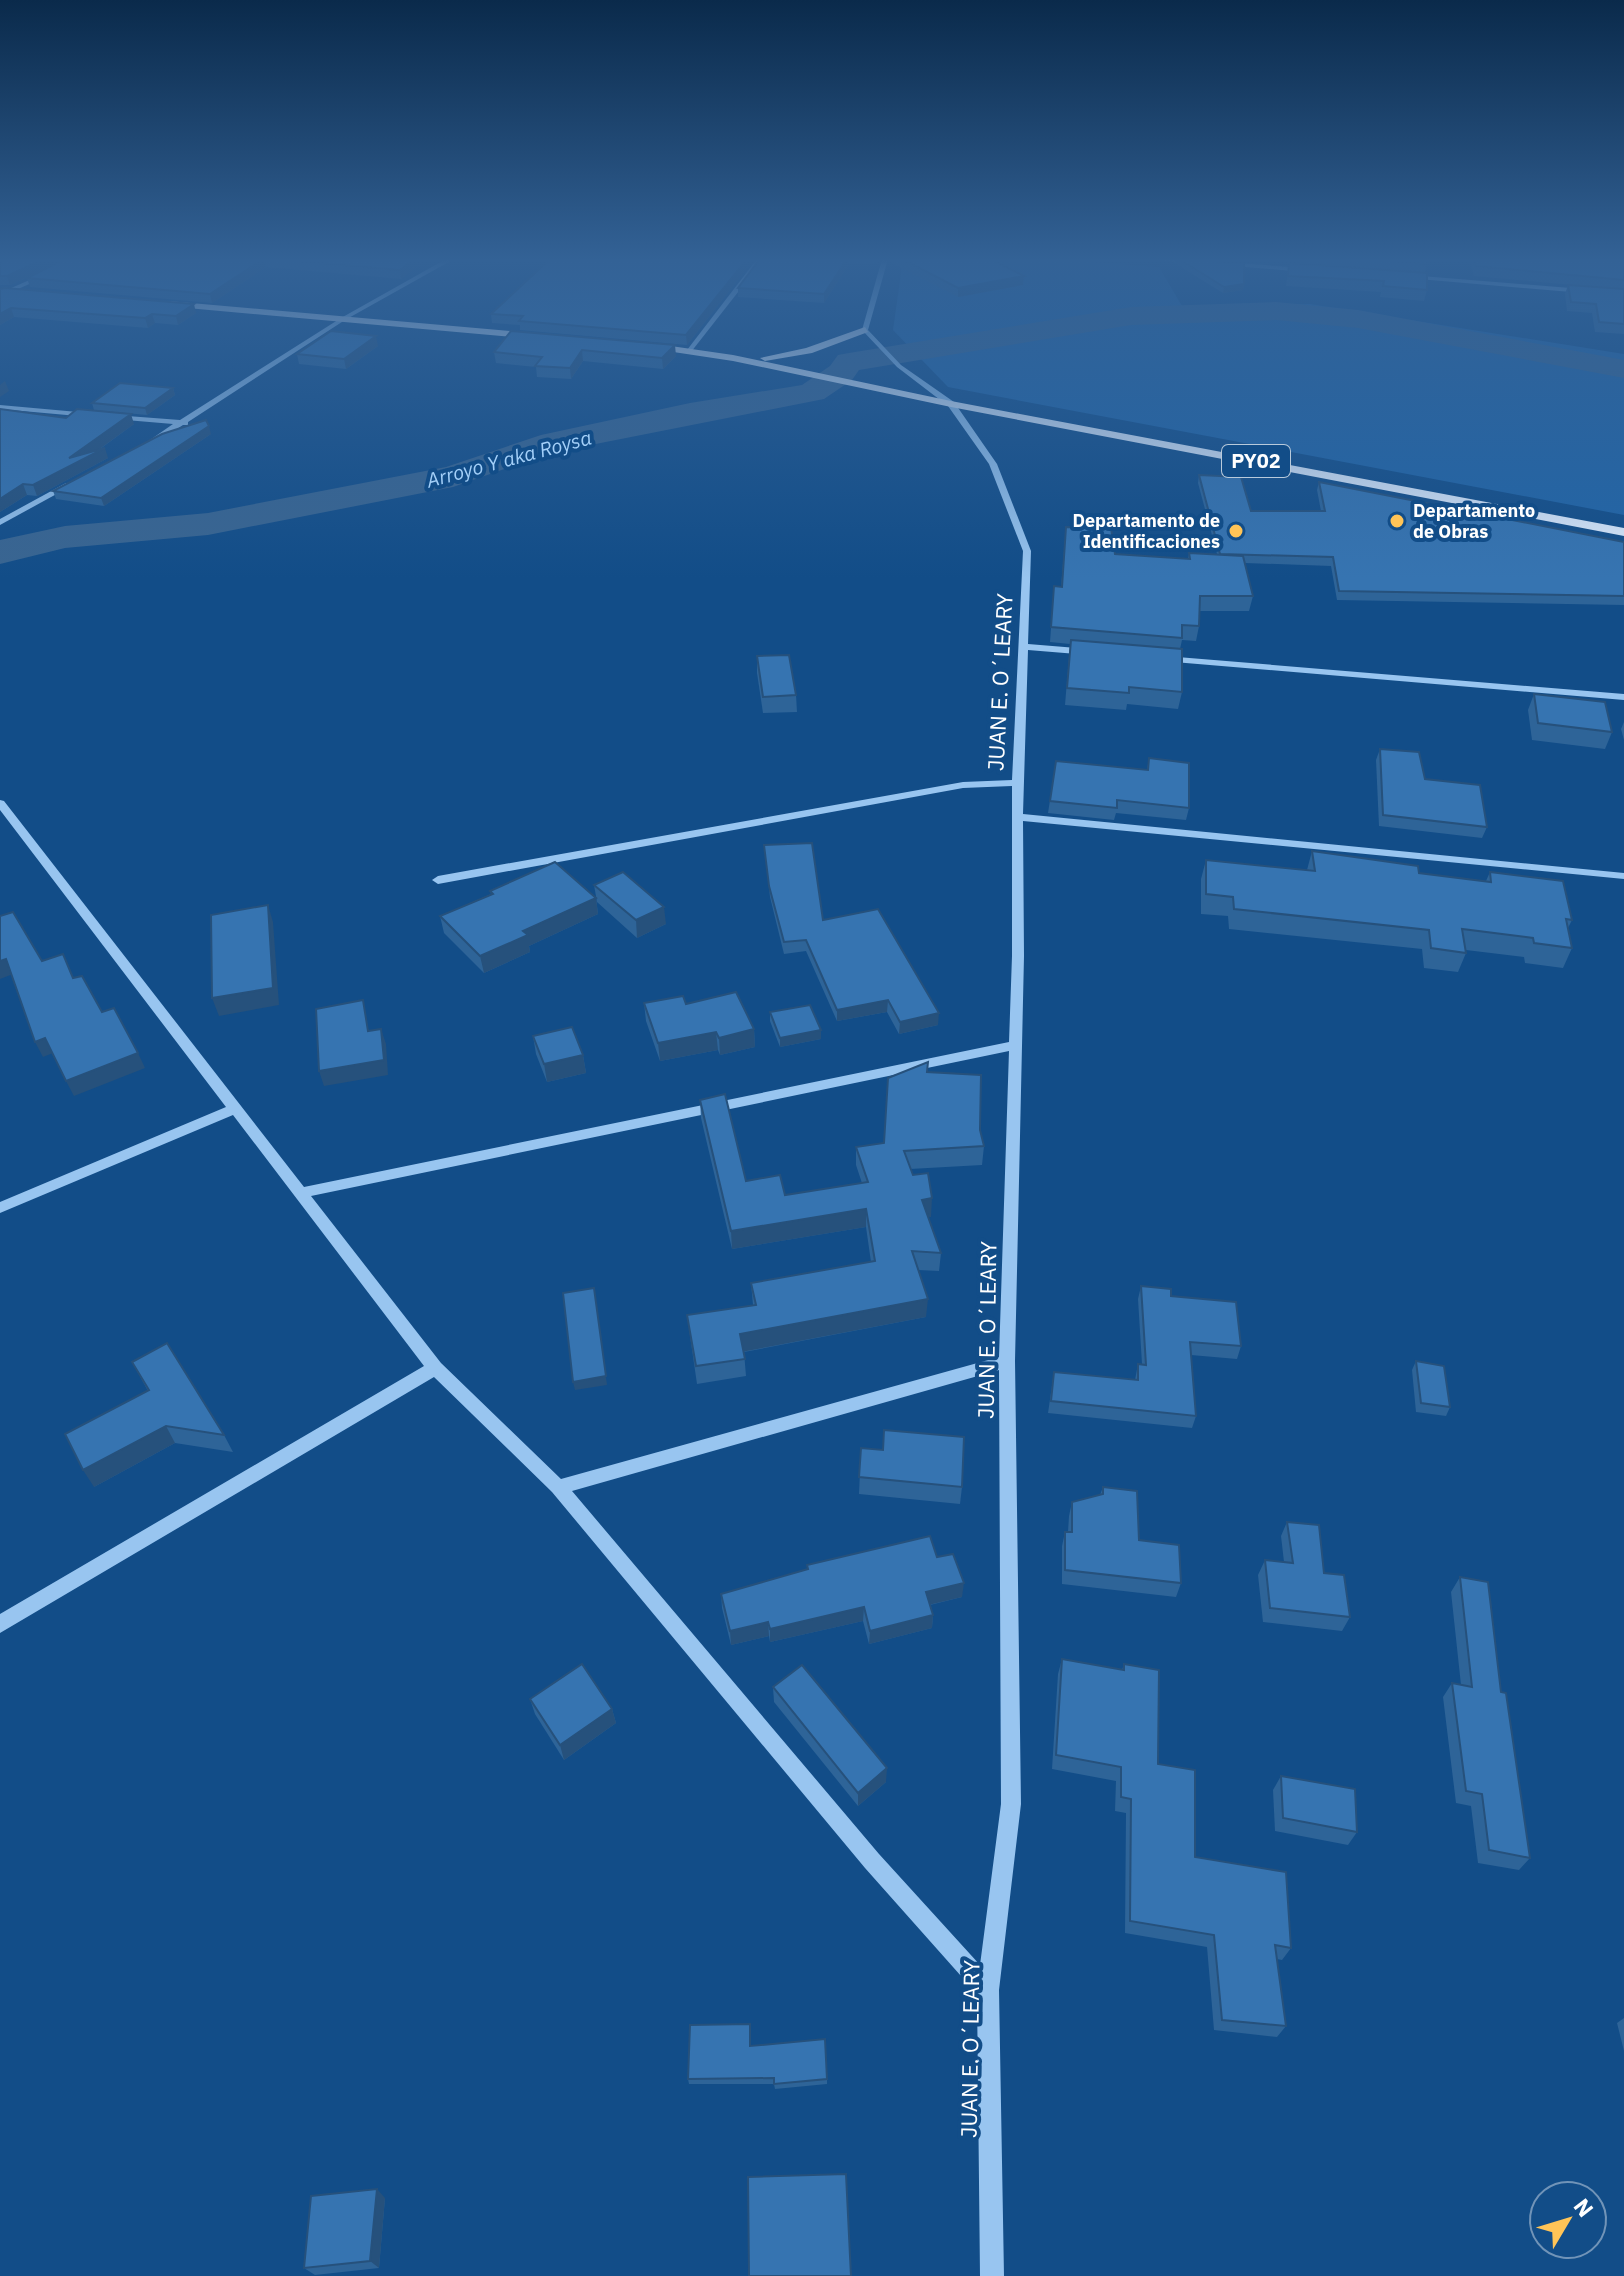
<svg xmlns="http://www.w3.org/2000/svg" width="1624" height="2276" viewBox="0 0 1624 2276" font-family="'IBM Plex Sans',sans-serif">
<rect width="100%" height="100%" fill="#124d88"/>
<path fill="#2165a7" d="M903,259h151l105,8 23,39 128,-2 314,50v161l-676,-128 -55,-57z"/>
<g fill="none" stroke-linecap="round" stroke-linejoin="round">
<path fill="#396591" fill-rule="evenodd" d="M1276,302l82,8 266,50v18l-266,-50 -82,-8 -145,5 -272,45 -7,10 -28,19 -274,54 -97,34 -245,48 -143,13 -65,16v-24l65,-14 143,-13 238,-46 95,-32 149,-32 112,-18 28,-19 8,-11 11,-2 282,-46z"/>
<g fill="#98c5f0" fill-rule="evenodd">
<path d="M446,259h8l-109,61 -157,102v3h-5l-26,17 -7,-2 23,-16 -59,-5 -4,-2 4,-2 66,5 161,-102z"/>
<path d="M757,259h7l-73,93h-4v-2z"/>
<path d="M882,259h6l-20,71 33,35 53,37 43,62 34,87 -3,93 61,5 5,3 -5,3 -61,-5 -5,164 601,59v6l-601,-58 1,135 -9,405 6,443 -22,186 5,286h-24l-3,-282 -112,-126 -313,-376 -118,-115 -434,256v-19l424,-248 -191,-251 -233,98v-11l226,-95 -226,-297v-10l4,1 300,386 705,-145 3,-86v-170l-49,2 -525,96 -6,-4 6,-4 525,-94 49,-2 11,-229 -34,-87 -41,-58 -51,-39 -35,-37zM1009,1051l-10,306 -438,122 -120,-116 -130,-167zM999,1370l2,434 -21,161 -101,-111 -307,-363z"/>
<path d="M1146,259h36l13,3 -3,2z"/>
<path d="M1225,262l79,6 3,2 -3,2 -81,-7z"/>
<path d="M43,274l2,3 -45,20v-4z"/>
<path d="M1409,275l174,14 3,2 -3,2 -176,-15z"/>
<path d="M0,405l89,8 4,2 -4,2 -89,-8z"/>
<path d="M66,483l7,2 -73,40v-6z"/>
<path d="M1165,656l459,38v6l-462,-39v-4z"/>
</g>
<g fill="#e1eeff" fill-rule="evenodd">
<path d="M168,301l366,32 5,3 -5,3 -369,-33z"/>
<path d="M865,327l3,5 -56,21 -47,8 -5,-3 46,-10z"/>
<path d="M650,343l83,12 218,46 673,127v8l-673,-129 -218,-46 -86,-13z"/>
</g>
</g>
<g fill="#2e6498">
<path d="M0,259h428l-27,20 -135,-12 -54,36 -182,-16 -3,-9 11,-5 -28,12h-10z"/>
<path d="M550,259h204l-67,86 -167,-15v-5l-28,-2 -1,-9z"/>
<path d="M760,259h119l-1,4 -29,1 -25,39 -86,-6v-9z"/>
<path d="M889,259h101l33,26 -65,12 -68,-35z"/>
<path d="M1176,259h20l48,25 -1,6 -20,3 -47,-29z"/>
<path d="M1288,259h139l-2,14 2,17 -3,11 -44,-4 1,-5 -95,-6 3,-22h-2z"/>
<path d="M1469,259h155v75l-29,-2 -3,-19 -25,-2 -2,-17 3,-9 37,3 -131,-12z"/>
<path d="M0,289l196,24 -18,12 -23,-2 -7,5 -134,-11 -14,8z"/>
<path d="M511,331l165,25 -13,13 -80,-8 -12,18 -34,-2 -1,-10 -40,-4 -2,-11z"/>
<path d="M378,346l-32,23 -47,-5 -2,-10z"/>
<path d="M173,388l2,7 -28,20 -53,-5 -2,-7z"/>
<path d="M0,409l66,9 68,6 -34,25 8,9 -71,38 -10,-1 -27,17z"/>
<path d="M211,434l-107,72 -48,-7 -3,-8z"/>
<path d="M1199,475l52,36h70l-4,-21 2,-8 305,60v63l-287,-5 -6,-34 -86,-3 8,33 -4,15h-50v15l-3,15 -14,-1 -2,9 2,43 -4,17 -51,-5 -1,6 -61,-5 5,-61 -20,-2 4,-56 7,1 5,-60 49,27 73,5 1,-6 28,1 -19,-71z"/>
<path d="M757,656l39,39 1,17 -34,1 -6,-40z"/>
<path d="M1534,694l78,38 -7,17 -73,-9 -4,-30z"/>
<path d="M1624,722v18l-3,-11z"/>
<path d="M1380,749l45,30 62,48 -5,11 -103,-12 -3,-66z"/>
<path d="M1149,758l40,50 -3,12 -70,-7 -2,7 -66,-7 8,-52 91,9z"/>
<path d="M764,845l59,75 115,105 -39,9 -12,-22 -50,9 -31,-70 -22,3 -14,-57z"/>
<path d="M1312,851l107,22 67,8 4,-9 82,48 -4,8 4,20 -9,20 -38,-5 -1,-6 -58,-7v3l-8,19 -34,-4 -2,-19 -193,-20 -1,-13 -27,-2v-35l5,-19 101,10z"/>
<path d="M594,885l72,39 -29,14 -40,-36z"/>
<path d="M490,891l106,7 2,16 -69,32 1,6 -46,21 -40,-40 -4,-17 51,-22z"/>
<path d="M644,1003l42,1 68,25 1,18 -35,8 -2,-5 -58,11 -14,-40z"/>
<path d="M770,1012l51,18v9l-41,8 -10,-26z"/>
<path d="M533,1036l50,19 3,18 -39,9 -11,-28z"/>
<path d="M927,1072l53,58 4,16 -2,19 -72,4 21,48h-3l13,36 -2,18 -21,-1 8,47 -182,35 2,24 -49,8 -10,-69 66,-10 -2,-22 120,-21 -5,-35 -134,22 -31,-131 -1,-18 46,81 39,14 77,-12 -6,-18v-18l28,-4z"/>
<path d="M1141,1286l30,10 70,50 -4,13 -46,-4 5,61 -4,12 -144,-15 6,-41 81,8 3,-16h4l-4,-65z"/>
<path d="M1416,1361l34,46 -4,9 -30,-4 -4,-42z"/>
<path d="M132,1362l92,73 9,17 -58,-9 -81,44 54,-96z"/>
<path d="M861,1448l22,2 79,37 -2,17 -101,-10z"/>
<path d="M1103,1487l36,53 42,43 -5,14 -114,-13v-38l3,-14h3l1,-16 3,-14 28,-7z"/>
<path d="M1287,1522l37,51 26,44 -8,14 -79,-9 -5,-47 7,-15 19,2 -3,-26z"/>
<path d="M937,1557l25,40 -32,8 3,10 -1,13 -63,16 -6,-23 -93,21 -1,-6 -38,9 -9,-37 -1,-14 86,-24v-5z"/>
<path d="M1460,1577l41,115 29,166 -11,12 -41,-7 -7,-57 -15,-3 -13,-106 9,-14 9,2 -10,-93z"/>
<path d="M1062,1659l60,11 2,-6 34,100 37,93 96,91 -9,12 -5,-1 9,67 -9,11 -63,-7 -7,-83 -82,-14 1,-120 -11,-2 1,-30 -64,-12 6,-95z"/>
<path d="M773,1687l113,95 -28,24 -84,-104z"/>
<path d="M530,1699l82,10 4,14 -52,37 -29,-46z"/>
<path d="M1281,1776l76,56 -9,13 -73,-14 -2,-41z"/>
<path d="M1624,2018v33l-7,-28z"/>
<path d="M750,2024l1,22 76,33v5l-52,5 -1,-5h-85l-1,-5z"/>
<path d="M385,2198l-6,70 -64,7 -11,-7z"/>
</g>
<g fill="#26517c">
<path d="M44,259h22l-56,26 -3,-9z"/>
<path d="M263,259h1l2,8 -54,36 -2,-9z"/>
<path d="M414,259h14l-27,20 -1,-9z"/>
<path d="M747,259h7l-67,86 -1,-10z"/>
<path d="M847,259h2v5l-25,39v-9z"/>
<path d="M1024,276l-1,9 -65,12v-9z"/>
<path d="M1244,284l-1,6 -20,3 1,-6z"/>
<path d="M194,304l2,9 -18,12 -2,-9z"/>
<path d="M11,308l3,9 -14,8v-11z"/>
<path d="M152,314l3,9 -7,5 -3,-10z"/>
<path d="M376,336l2,10 -32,23 -2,-10z"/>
<path d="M675,345l1,11 -13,13 -1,-11z"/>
<path d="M582,350l1,11 -12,18 -1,-11z"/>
<path d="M5,381l4,10 -9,6v-12z"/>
<path d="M173,388l2,7 -28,20 -2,-7z"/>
<path d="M131,414l3,10 -40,29 11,-5 3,10 -71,38 -4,-11z"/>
<path d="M209,426l2,8 -107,72 -3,-8z"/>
<path d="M23,484l4,11 -27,17v-13z"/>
<path d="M596,898l2,16 -69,32 1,6 -46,21 -4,-17 43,-25z"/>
<path d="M268,905l5,17 6,83 -60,11 -7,-18z"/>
<path d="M664,907l2,17 -29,14 -1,-18z"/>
<path d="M6,959l7,15 -13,5v-18z"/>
<path d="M888,1000l-1,12 -50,9v-11z"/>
<path d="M939,1013l-1,12 -39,9 1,-12z"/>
<path d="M381,1029l5,15 2,31 -64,11 -5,-15z"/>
<path d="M754,1029l1,18 -35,8 -1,-17z"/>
<path d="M821,1030v9l-41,8v-9z"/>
<path d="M716,1032l2,18 -58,11 -2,-18z"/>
<path d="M45,1038l8,15 -10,4 -8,-15z"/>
<path d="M138,1053l7,15 -71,28 -8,-15z"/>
<path d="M583,1055l3,18 -39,9 -3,-18z"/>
<path d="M932,1198l-1,19 -11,1 2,-18z"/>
<path d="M866,1209v18l-134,22 -1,-18z"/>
<path d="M594,1288l13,97 -32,5 -2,-8z"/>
<path d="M928,1299l-2,18 -185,35 -1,-18z"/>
<path d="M166,1426l9,17 -81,44 -11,-17z"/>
<path d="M964,1583l-2,14 -38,9 2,-14z"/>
<path d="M864,1607l-1,14 -93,21v-13z"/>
<path d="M933,1615l-1,13 -63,16 1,-13z"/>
<path d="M768,1622l1,14 -38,9 -1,-14z"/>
<path d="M612,1709l4,14 -52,37 -4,-15z"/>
<path d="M887,1768l-1,14 -28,24v-13z"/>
<path d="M377,2189l8,9 -6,70 -9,-7z"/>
</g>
<g fill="#3674b1" stroke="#26517c" stroke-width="2">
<path d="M0,259h44l-37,17h-7z"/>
<path d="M65,259h198l-53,35 -183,-16z"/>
<path d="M274,259h140l-14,11z"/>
<path d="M550,259h197l-61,76 -167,-14 4,-5 -32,-2z"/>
<path d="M760,259h87l-23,35 -86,-6z"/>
<path d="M902,259h88l34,17 -66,12z"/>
<path d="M1179,259l65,4v21l-20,3z"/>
<path d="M1367,259h60v5z"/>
<path d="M1474,259h150v21l-148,-14z"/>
<path d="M1289,263l138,10v17l-44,-4 1,-5 -96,-5z"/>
<path d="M1568,285l56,4v35l-25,-2 -3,-18 -25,-2z"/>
<path d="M5,288l189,16 -18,12 -24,-2 -7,4 -134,-10 -11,6v-25z"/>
<path d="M331,331l45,5 -32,23 -47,-5z"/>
<path d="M511,331l164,14 -13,13 -80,-8 -12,18 -35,-2 7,-9 -48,-5z"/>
<path d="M120,383l53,5 -28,20 -53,-5z"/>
<path d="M0,409l66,9 11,-9 54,5 -62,44 36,-10 -72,37 -10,-1 -23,15z"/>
<path d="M206,420l3,6 -108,72 -48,-7 109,-57z"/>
<path d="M1199,475l42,2 10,34h74l-6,-29 305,60v54l-285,-5 -6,-34 -113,-3z"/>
<path d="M1066,527l45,1 4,26 75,5 -1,-6 54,3 10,40h-53l-1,30 -17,-1v13l-131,-11 3,-41 8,1z"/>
<path d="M1071,640l111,9v43l-53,-5v6l-62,-5z"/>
<path d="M789,655l7,40 -33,2 -6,-41z"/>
<path d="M1534,694l71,8 7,30 -74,-9z"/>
<path d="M1380,749l39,3 6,27 55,6 7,42 -104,-12z"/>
<path d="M1149,758l40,5v45l-72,-8v8l-67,-7 6,-40 92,9z"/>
<path d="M812,843l11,77 55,-11 61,104 -39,9 -12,-22 -51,10 -31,-70 -22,2 -15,-56 -5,-41z"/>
<path d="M1312,851l106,15 1,7 72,9 -1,-10 73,9 9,39 -6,-1 6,29 -38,-5 -1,-5 -71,-9 4,24 -35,-5 -2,-18 -195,-21 -1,-12 -27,-3v-34l109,11z"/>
<path d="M555,862l41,36 -73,33 5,4 -48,21 -40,-40 53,-22 -3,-3z"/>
<path d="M623,872l41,35 -28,13 -42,-35z"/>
<path d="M268,905l5,83 -61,10 -1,-83z"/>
<path d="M13,912l29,49 21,-7 10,24 9,-2 20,36 12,-4 24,45 -72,28 -21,-43 -10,4 -29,-83 -6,2v-45z"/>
<path d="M736,992l18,37 -35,9 -3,-6 -58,11 -14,-40 39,-7 3,8z"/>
<path d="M363,1000l5,31 13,-2 3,31 -65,11 -3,-62z"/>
<path d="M810,1005l11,25 -41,8 -10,-26z"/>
<path d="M572,1027l11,28 -39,9 -11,-28z"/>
<path d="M928,1062l-1,10 54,3 -1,55 4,16 -80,5 9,24 15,-2 4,25 -10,2 19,53 -29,-2 16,48 -188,35 5,25 -49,7 -9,-51 69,-10 -5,-22 124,-22 -9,-52 -135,22 -31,-131 25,-6 21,87 34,-6 5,20 83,-13 -12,-35 28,-4 4,-65z"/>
<path d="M1141,1286l30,3v7l65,6 5,44 -51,-4 6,74 -145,-15 3,-29 84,8v-16l8,1z"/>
<path d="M594,1288l12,88 -33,6 -10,-89z"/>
<path d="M167,1343l57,92 -58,-9 -83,44 -18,-36 84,-44 -17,-28z"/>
<path d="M1416,1361l28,5 6,41 -29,-4z"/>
<path d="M884,1430l80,7 -2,50 -103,-10 2,-29 22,2z"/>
<path d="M1103,1487l34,4 2,49 40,5 2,38 -116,-13v-38h7v-30l31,-8z"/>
<path d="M1287,1522l32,3 5,48 20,2 6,42 -80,-9 -5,-48 28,3z"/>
<path d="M930,1536l7,21 16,-3 11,29 -38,9 7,23 -63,16 -6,-24 -94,22 -2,-7 -38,9 -9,-37 87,-25 -1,-4z"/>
<path d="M1460,1577l28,5 13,110 5,1 24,165 -41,-8 -7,-56 -16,-3 -14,-108 20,4z"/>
<path d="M1062,1659l62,11v-6l35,6 -1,94 37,6v87l91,15 5,76 -16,-3 11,81 -64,-6 -8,-85 -84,-14 1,-122 -10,-2v-30l-65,-12z"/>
<path d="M582,1664l30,45 -52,36 -30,-46z"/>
<path d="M802,1665l85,103 -29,25 -85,-106z"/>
<path d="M1281,1776l74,13 2,43 -74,-14z"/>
<path d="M750,2024v22l75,-7 2,40 -53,5v-6l-86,1 2,-54z"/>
<path d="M846,2174l5,102h-102l-1,-99z"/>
<path d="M377,2189l-7,72 -66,7 7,-72z"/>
</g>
<linearGradient id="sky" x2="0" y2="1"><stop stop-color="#0a2a4b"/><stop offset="0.45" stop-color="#336296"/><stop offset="1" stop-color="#336296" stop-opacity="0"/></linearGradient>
<rect width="1624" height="578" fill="url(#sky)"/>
<g fill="#ffc457" stroke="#124d88" stroke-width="3">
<circle cx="1397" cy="521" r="8"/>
<circle cx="1236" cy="531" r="8"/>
</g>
<g text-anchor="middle" stroke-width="8" stroke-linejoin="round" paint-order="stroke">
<g font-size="18" font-weight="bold" fill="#fff" stroke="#124d88" text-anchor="start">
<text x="1413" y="517">Departamento<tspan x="1413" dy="21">de Obras</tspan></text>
<text x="1220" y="527" text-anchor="end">Departamento de<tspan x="1220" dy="21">Identificaciones</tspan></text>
</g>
<g font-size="20" font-style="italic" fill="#a3cff8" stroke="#124d88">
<text transform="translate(509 459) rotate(-15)" y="7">Arroyo Y aka Roysa</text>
</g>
<rect fill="#124d88" stroke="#b8cadb" stroke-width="2" x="1222" y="445" width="68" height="32" rx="6"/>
<g font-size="20" font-weight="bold" fill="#fff">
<text x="1256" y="468">PY02</text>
</g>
<g font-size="22" fill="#fff" stroke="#124d88">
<text transform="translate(1000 682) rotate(-87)" y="8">JUAN E. O´LEARY</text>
<text transform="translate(987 1330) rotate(-89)" y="8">JUAN E. O´LEARY</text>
<text transform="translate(970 2049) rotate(-89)" y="8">JUAN E. O´LEARY</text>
</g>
</g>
<g transform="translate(1568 2220) rotate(52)"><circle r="38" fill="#124d88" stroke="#7194b8" stroke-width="2"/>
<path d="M0-6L14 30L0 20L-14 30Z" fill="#ffc457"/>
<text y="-12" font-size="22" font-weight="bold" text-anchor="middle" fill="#ffffff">N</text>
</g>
</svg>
